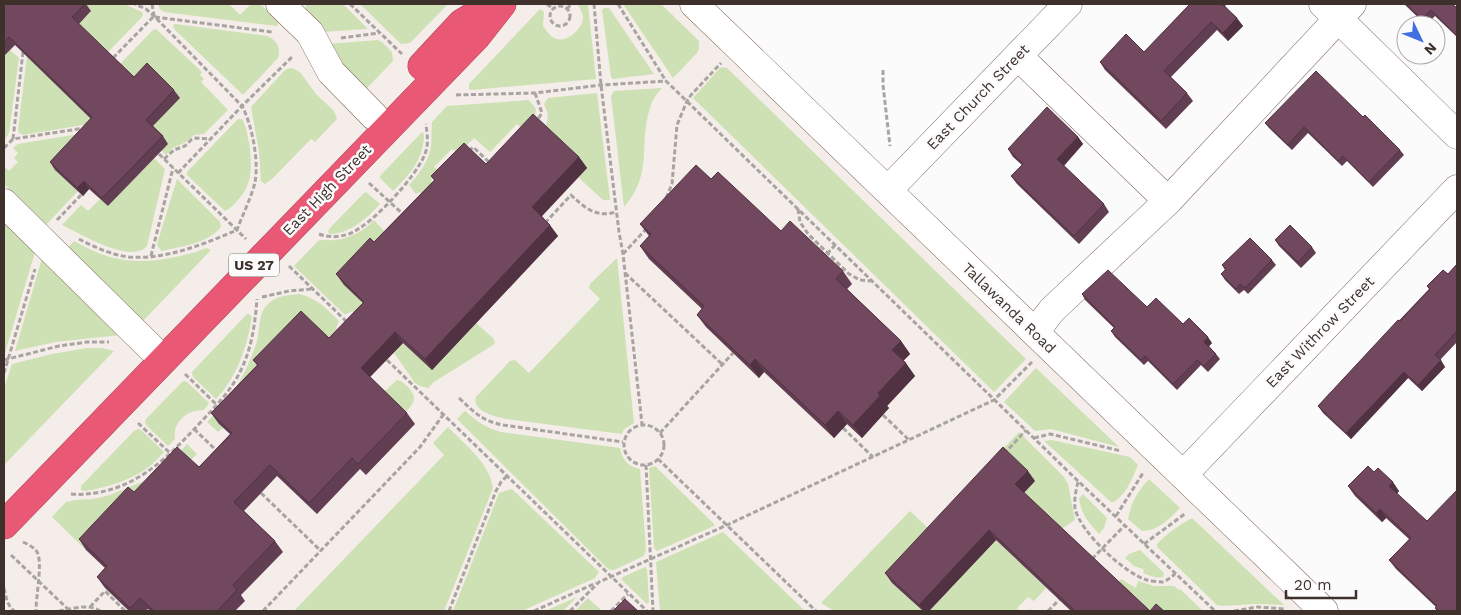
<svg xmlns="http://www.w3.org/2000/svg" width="1461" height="615" viewBox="0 0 1461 615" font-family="'Work Sans',sans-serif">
<rect width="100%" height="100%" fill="#fbfbfb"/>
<path fill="#f5ede9" d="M4,4h690l630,607h-1320z"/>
<g fill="#cde1b4">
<path d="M83,4h41l18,8 1,2 -1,3 -35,36 -29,-28 13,-13z"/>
<path d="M158,4h71l11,11 10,-10h11l17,15v5l-1,1 -113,-14 -4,-3z"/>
<path d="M306,4h37l24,24v1l-46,3 -15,-22z"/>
<path d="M360,4h88l-38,39 -9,1z"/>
<path d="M577,4h11l8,75 -125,11 -2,-1v-5l71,-75 4,3 -1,14c4,5 8,12 14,13 11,3 25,-10 26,-21 0,-5 -3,-10 -6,-14z"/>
<path d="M623,4h38l38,37v8l-2,4 -24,25z"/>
<path d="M604,8h5l45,66 -41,5 -2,-2 -9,-67z"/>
<path d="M175,24l92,12c10,4 14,12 11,22l-34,36h-2l-68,-65 -1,-4z"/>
<path d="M156,29l46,43 -2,3 4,4 -3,3 27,28 -24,24 -10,1 -8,7 -13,6 -7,7 -5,-5 -10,-23 -12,-42 -20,-20 34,-35z"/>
<path d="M378,40l4,2 10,10 1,9 -27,28 -19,-19 -19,-26z"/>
<path d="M10,50l9,8 -10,75 -5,8v-85z"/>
<path d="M27,56l65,64 -3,4 -66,11 -4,-2 -1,-3z"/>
<path d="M723,67l4,1 299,291 -32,33 -301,-294 27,-30z"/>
<path d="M292,68l8,4 16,22 18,17 3,8 -22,23 -4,-3 -39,40 -7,5 -4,-3 -2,-29 -8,-45 33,-36 3,-2z"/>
<path d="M662,88c-5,6 -10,12 -12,20 -12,36 4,65 -26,99l-13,-111 3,-5z"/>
<path d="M597,93l13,107h-7l-25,-23 9,-9 -43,-40c6,-9 4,-15 0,-24l4,-6z"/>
<path d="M529,100l7,9 -1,6 -12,14 -6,-5 -27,28 -16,-14 -16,16 -6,-5 -18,18 6,5 -9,9 3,3 -11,12 -4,-4 -3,2 -7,-9c10,-11 20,-24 22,-39 1,-7 0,-16 1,-24l15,-16z"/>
<path d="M238,119h4c4,6 5,15 7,23 3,22 5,41 -12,59 -4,4 -7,8 -12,10l-38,-36v-3z"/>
<path d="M91,132l-36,37 23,22 -35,37 -35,-35 2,-3 -6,-6v-16l1,-1 4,4 9,-9 -4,-4 4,-5 -5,-5 5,-4z"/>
<path d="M422,132l2,2c0,25 -14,40 -31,57l-12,-12 -1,-2 1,-2z"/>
<path d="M154,158l11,11 -18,77c-16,19 -68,-13 -85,-21l19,-20 7,6 12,-12 8,7z"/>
<path d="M177,179l43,43 1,5c-14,17 -39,19 -59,24l-4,-4 -1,-3z"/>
<path d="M366,192l14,12c-14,15 -29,29 -50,30l-2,-2 1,-3 35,-36z"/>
<path d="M4,220l31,32 -30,101 -1,1z"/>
<path d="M374,220l19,21 -21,71 -9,10 -11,-11 -5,3h-3l-50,-48 24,-25c5,-2 11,0 16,-1 15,-1 30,-9 40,-20z"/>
<path d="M74,241c13,7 26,14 40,17 26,6 53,2 78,-5 5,-1 10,-4 15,-5l4,2 -70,73 -75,-73z"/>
<path d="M42,258l79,77 -66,7 -40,9z"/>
<path d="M617,258l17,165 -10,6 -2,5 -116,-15c-10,-2 -35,-8 -30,-22l34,-36 5,-1 14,13 71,-74 -11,-11 1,-4z"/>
<path d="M299,294c17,4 27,14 39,26l1,2 -3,6 11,11 -128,84 4,5 -5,4 -11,-10c25,-25 39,-47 50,-81 3,-12 1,-27 10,-36 8,-9 21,-10 32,-11z"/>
<path d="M247,314h2l3,3c-5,30 -15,60 -36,82l-23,-22 -1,-5z"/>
<path d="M476,323l18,16 1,4 -2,2 -59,37 -6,6 -8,-2 -5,-3 -21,-30 9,-10 29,26z"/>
<path d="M87,348h15l12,3 -110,114v-77l8,-24 40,-10z"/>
<path d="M1036,368l83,79 -68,-18 -16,2 -31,-29z"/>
<path d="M397,380c5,1 6,3 10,6 12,13 7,17 -3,28l-21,-21z"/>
<path d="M184,381l3,1 22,21c-2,3 -3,5 -6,7 0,0 -7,1 -8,1 -13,3 -22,15 -20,28l-7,7 -22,-21 -1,-3 1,-3 36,-37z"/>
<path d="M465,411c11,10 21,17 36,21l119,16c2,12 9,19 20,21l6,80 -2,7 -30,14h-4l-4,-3 -149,-148z"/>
<path d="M448,427c17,18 41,35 45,61l-49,123h-150l150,-156 -11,-12z"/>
<path d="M138,429l3,1 23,22c-5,5 -9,10 -14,14 -18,14 -44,22 -66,25l-3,-1v-4l53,-55z"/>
<path d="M1019,432l45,45 4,7 7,36 -15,10 -38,-36 -130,89 31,28h-89l-13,-8 89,-92 18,17z"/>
<path d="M1052,440l78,17 8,8c-6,14 -11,28 -24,37h-3l-67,-61z"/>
<path d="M187,444l10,10 -8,8 -53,37 -50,51 -34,-33 14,-15 10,-2 17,-1 17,-4 34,-14 27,-20z"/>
<path d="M655,466l59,58v2l-57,25 -3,-3 -5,-80z"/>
<path d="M1149,479l31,29c-11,11 -22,23 -38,23l-14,-12c3,-17 10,-28 21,-40z"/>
<path d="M512,489l87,83 -4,6 -73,33h-69l46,-118z"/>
<path d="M1083,494l24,24 -3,10 -5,6c-11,-12 -17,-19 -20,-35z"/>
<path d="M1192,518l92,87 -28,-1 -33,2 -6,-1 -60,-58v-3c11,-11 22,-19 35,-26z"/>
<path d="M723,532l1,1 81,78h-145l-4,-49z"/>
<path d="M996,540l50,48 -12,13 -6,-4 -11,11 3,3h-91z"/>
<path d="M1140,550l24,23 -1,4c-6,2 -14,-2 -20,-4l1,-2 -1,-2 -9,-3 -9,-8 4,-4z"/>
<path d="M645,567l2,2 2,33 -2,2 -26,-25 2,-2z"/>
<path d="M1121,579l15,9 2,-7 16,5h20l5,4 1,-1 23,22h-56l-30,-28z"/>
<path d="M577,597l-14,14h-18z"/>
<path d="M588,598l14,13h-27z"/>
</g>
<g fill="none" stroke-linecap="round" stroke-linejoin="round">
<g stroke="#84675c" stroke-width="29">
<g id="minor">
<path d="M280,4l30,29 21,39 43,44"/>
<path d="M694,4l630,607"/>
<path d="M1323,4l134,131"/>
<path d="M1018,56l150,145"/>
<path d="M888,190l180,-186"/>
<path d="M4,203l147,145"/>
<path d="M1035,332l17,-22 116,-109 184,-197"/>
<path d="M1183,475l274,-286"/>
</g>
</g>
<g stroke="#ad4a5b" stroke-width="29">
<g id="highway">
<path d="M422,66l40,-43 32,-19"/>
<path d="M4,525l472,-488 26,-33"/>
</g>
</g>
<g stroke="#a9a4a1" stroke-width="3" stroke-dasharray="5 2.5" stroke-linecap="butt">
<path d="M152,4l2,12"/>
<path d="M350,4l52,50"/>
<path d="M547,4l6,5"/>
<path d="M594,4l7,81 18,147 4,22 19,170"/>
<path d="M618,4l48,77 412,400 137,130"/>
<circle cx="560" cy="16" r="10"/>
<path d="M567,9l4,-5"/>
<path d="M155,17l117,15"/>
<path d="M341,38l38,-5"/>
<path d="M23,52l-10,87 72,-11"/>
<path d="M113,58l41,-42"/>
<path d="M883,70v15l7,61"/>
<path d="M535,93l7,20 -6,9"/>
<path d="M456,95l79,-2 66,-8 65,-4"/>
<path d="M4,148l9,-9"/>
<path d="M469,151l4,-4 17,16"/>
<path d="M159,154l87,85"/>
<path d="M164,159l10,-9 11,-4 6,-6 5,-2 13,1"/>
<path d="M178,173l64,-67 51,-50"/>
<path d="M369,183l36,33"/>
<path d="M666,198l6,-14 5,-59 10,-24 4,-6 30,-32"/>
<path d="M798,209l2,13 8,12 41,40 11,6 11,1"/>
<path d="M57,220l24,-25"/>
<path d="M545,223l26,-28c14,13 25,23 45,17"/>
<path d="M319,234c10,4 20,3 30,0 23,-9 67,-57 76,-80 4,-10 2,-20 1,-30"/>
<path d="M79,239c15,8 33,16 50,18 37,3 75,-13 108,-27 5,-14 15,-34 18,-48 4,-22 -3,-57 -13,-76l-88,-90 -8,-7 -11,-5"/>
<path d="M623,254l24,-26"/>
<path d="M827,254l8,-9"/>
<path d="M151,256l22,-88"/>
<path d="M289,266l58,56"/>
<path d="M625,273l98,92"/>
<path d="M262,297l27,-6 23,-2"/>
<path d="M4,360l55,-14 28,-4h22"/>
<path d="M387,360l260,251"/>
<path d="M4,373l31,-104"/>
<path d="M185,374l32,31"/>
<path d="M459,398c15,14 23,23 44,27l120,17"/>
<path d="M883,415l26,25"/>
<path d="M138,423l33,31"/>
<circle cx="644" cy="445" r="20"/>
<path d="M843,428l30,29"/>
<path d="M194,429l23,22"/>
<path d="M660,433l73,-80"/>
<path d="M1034,438l16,-4 71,17"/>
<path d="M1004,454l22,-24"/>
<path d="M658,459l158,152"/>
<path d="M646,465l7,146"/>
<path d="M1078,482c-2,8 -4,17 -3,26 4,23 50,66 72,72 4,1 11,2 15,2 5,-1 9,-5 13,-8"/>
<path d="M261,493l60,58"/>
<path d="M71,494c10,1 19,0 30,-2 42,-9 70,-38 98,-68 16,-17 32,-33 42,-54 11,-23 14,-46 16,-71"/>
<path d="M1116,516l27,-43"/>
<path d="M23,542c6,3 13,6 15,12 4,13 -2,42 -2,57"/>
<path d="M1144,544l42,-31"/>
<path d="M11,555l59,56"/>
<path d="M1092,559l33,-34"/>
<path d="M4,588c2,9 3,17 10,23"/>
<path d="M90,607l15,-16 20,20"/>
<path d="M59,611c13,-2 29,-8 41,0"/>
<path d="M263,611l157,-164 23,-32"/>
<path d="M449,611l47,-120 5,-9 6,-6"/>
<path d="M534,611l62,-28"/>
<path d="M570,611l29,-29 128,-57 267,-125 38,-38"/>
<path d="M611,611l17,-17"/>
<path d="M1030,611h1"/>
<path d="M1048,611l11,-11"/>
<path d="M1234,611l23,-4 28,2"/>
</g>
<use href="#minor" stroke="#fff" stroke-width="28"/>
<use href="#highway" stroke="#e95875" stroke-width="28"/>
</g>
<g fill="#623e52">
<path d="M4,4h82l5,7 -12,13 55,53 40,13 6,8 -27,28 10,10 5,8 -60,62 -19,-17 -6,7 -28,-26 -5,-8 41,-43 -76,-74 -11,11z"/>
<path d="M1190,4h37l-2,2 18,20 -15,15 -11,-11 -46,47 16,16 6,8 -27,28 -61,-59 -5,-8 44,-10z"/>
<path d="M1404,4h48l5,4v29l-22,-21 -9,9z"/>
<path d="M1363,117l37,33 4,5 -31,32 -26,-26 -5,5 -34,-33 -16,17 -23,-22 -4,-5z"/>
<path d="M1078,137l5,7 -19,22 40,38 5,8 -30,32 -62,-60 -6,-8 11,-11 -9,-8 -5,-8z"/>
<path d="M579,157l8,11 -45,48 16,20 -126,134 -29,-27 -33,34 37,36 8,11 -49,51 -6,-6 -43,45 -40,-38 -33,35 31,30 8,11 -42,43 4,6 -10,10h-85l-2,-2 -3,2h-16l-24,-23 -8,-11 8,-9 -19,-18 -7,-11 55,-47 65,-25 31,-33 -11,-10 -8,-11 46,-48 -4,-5 76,-22 34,-35 -19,-18 -8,-11 38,-32 60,-62 -3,-4 55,-12z"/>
<path d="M711,179l70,52 62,40 9,13 -5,5 54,52 9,13 -7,7 12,15 -28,30 2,2 -27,30 -15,-14 -13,14 -70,-66 -5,6 -53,-51 -9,-12 5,-6 -53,-50 -9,-13 9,-10 -9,-12z"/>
<path d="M1275,240l37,7 4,6 -15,15 -22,-22z"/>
<path d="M1272,260l4,5 -28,29 -4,-4 -5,4 -14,-14 -4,-6 4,-4 -3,-5z"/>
<path d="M1457,264v78l-17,18 5,7 -23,24 -14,-13 -57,61 -28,-26 -5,-7 111,-117 -2,-3 21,-12z"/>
<path d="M1082,294l65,13 36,17 29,19 -3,3 7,8 4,5 -12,13 -7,-7 -24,25 -29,-29 -4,4 -29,-28 -4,-6 3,-3 -29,-28z"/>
<path d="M1374,472l25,19 -2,2 60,118h-20l-2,-3 1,-1 -40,-38 -7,-9 20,-21 -23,-21 -4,4 -27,-26 -7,-10z"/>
<path d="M1035,481l-11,12 126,118h14h-93l-75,-71 -67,71h-6l-31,-28 -7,-10z"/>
</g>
<g fill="#503242">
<path d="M1237,18l6,8 -15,15 -5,-8z"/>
<path d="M1078,137l5,7 -21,23 -5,-8z"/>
<path d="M579,157l8,11 -47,50 -8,-11z"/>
<path d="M84,181l5,8 -6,7 -6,-8z"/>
<path d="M550,225l8,11 -126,134 -7,-11z"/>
<path d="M395,332l8,11 -35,36 -7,-11z"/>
<path d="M1208,337l4,6 -4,4 -4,-5z"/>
<path d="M901,341l9,13 -9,9 -9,-13z"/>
<path d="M755,359l9,13 -5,6 -9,-13z"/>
<path d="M1441,360l4,7 -23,24 -4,-6z"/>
<path d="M906,363l9,13 -28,30 2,2 -27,30 -9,-13 25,-32z"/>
<path d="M1404,372l4,6 -57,61 -5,-6z"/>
<path d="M838,411l9,13 -13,14 -9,-13z"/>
<path d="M1028,471l7,10 -13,13 -7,-10z"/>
<path d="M1393,482l6,9 -3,4 -7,-9z"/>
<path d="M1380,509l6,9 -4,4 -6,-9z"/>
<path d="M989,530l7,10 -67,71h-5l-5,-6z"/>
</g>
<g fill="#72485f" stroke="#503242">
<path d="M4,4h81l-13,13 62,60 13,-14 27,27 -28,30 17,16 -61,62 -18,-17 -7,7 -27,-26 42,-45 -83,-80 -5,5z"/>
<path d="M1190,4h32l15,14 -14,15 -12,-11 -47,49 23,22 -26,28 -61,-59 26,-28 18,18z"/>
<path d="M1406,4h46l5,4v28l-26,-26 -9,9z"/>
<path d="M1316,71l47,46 2,-2 35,35 -31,32 -26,-26 -5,5 -34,-34 -16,18 -23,-22z"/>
<path d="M1047,107l31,30 -21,22 47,45 -30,32 -63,-60 12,-12 -15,-15z"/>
<path d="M533,114l46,43 -47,50 18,18 -125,134 -30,-27 -34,36 46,45 -49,51 -6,-6 -43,45 -39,-38 -36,37 41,39 -42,44 4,5 -20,21h-63l-14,-13 -10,10 -33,-31 10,-11 -28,-27 49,-52 6,5 43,-45 22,20 33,-34 -21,-20 47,-48 -5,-5 48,-49 28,27 35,-36 -28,-28 34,-36 4,4 61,-62 -4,-4 33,-33 22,21z"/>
<path d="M696,165l15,14 7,-7 63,59 9,-10 53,50 -7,8 65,62 -9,9 14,13 -28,30 2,3 -27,29 -15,-14 -13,14 -70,-66 -5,6 -53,-50 7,-9 -64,-60 11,-12 -11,-10z"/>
<path d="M1290,225l22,22 -14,15 -23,-22z"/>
<path d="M1250,238l22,22 -27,28 -5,-4 -4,5 -15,-15 5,-5 -4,-4z"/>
<path d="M1457,264v67l-22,24 6,5 -23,25 -14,-13 -58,61 -28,-27 80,-86 2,1 30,-32 -3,-3 16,-16 5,4z"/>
<path d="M1108,270l39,37 9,-9 27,26 6,-6 19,19 -4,5 12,12 -12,12 -7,-6 -24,24 -28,-28 -4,4 -30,-29 4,-4 -33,-33z"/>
<path d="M1003,447l25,24 -13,13 135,127 6,-7 8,7h-89l-86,-81 -70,75 -34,-32z"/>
<path d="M1368,466l6,6 4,-4 15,14 -4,4 38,35 30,-31v121h-18l-4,-3 2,-2 -48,-46 22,-22 -31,-29 -4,4 -28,-27z"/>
<path d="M625,599l13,12h-25z"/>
</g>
<g text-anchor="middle" stroke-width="5" stroke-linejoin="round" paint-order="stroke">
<rect fill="#fbfbfb" stroke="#776e6a" stroke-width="1" x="229" y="253.5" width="50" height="23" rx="4"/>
<g font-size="14" font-weight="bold" fill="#3e312c">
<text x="254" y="270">US 27</text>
</g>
<g font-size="15" fill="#3e312c" stroke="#fbfbfb">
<text transform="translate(978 97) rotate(-46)" y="5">East Church Street</text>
<text transform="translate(327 190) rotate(-46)" y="5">East High Street</text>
<text transform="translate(1009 308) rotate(44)" y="5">Tallawanda Road</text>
<text transform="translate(1320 332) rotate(-46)" y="5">East Withrow Street</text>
</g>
</g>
<rect width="1461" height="615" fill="none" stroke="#3e312c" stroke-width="10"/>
<g transform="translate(1421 40) rotate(133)"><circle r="24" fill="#fbfbfb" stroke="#afaaa8"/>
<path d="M0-4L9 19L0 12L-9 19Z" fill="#4170e1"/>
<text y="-8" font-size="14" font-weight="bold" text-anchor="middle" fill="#3e312c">N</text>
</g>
<path d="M1286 590v8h70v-8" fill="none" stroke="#3e312c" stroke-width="2.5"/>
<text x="1294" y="590" font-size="15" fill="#3e312c" stroke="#fbfbfb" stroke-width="4" paint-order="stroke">20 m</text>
</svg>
